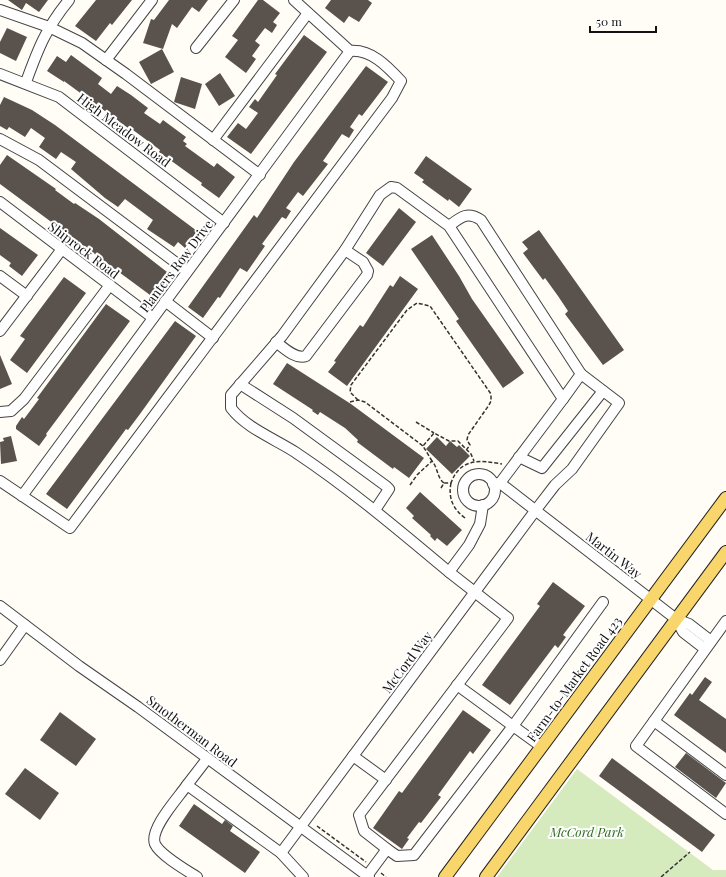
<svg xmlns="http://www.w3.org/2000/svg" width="726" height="877" viewBox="0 0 726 877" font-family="'Playfair Display',serif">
<rect width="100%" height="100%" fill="#fffdf5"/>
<path fill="#d5ebbd" d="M577,769l136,101h13v7h-229z"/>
<g fill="#5a524d">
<path d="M8,0h40l-9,12 -13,-9 -4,7z"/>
<path d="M96,0h36l-20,25 -2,-2 -14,18 -21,-15z"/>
<path d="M169,0h39l-9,12 -7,-5 -15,21 -5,-4 -9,25 -20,-6 8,-24 3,1z"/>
<path d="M258,0h5l17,13 -7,9 4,3 -5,8 -7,-5 -10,13 5,4 -8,11 4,3 -10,14 -21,-16 13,-17 -6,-4z"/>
<path d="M331,0h37l4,3 -13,19 -10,-6 -5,7 -19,-15z"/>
<path d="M7,28l20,9 -11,24 -16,-8v-11z"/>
<path d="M304,35l23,17 -76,102 -24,-17 11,-14 8,6 12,-16 -9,-6 6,-8 3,3 19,-27 -2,-1z"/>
<path d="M162,49l12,23 -23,12 -12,-22z"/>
<path d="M71,55l31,23 -4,6 13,10 6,-8 14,9 17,13 -4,5 16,11 3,-4 23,17 -3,4 4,3 -2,2 29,21 3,-4 18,14 -16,21 -18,-13 1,-2 -43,-31 1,-2 -31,-23 -1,1 -64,-47v1l-17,-11 10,-15 9,6z"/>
<path d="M366,66l22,16 -26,34 -3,-2 -9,13 4,3 -5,8 -7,-4 -19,27 5,3 -25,32 -5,-4 -12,16 5,3 -5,8 -4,-2 -20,27 3,2 -18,26 -7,-4 -20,30 -2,-1 -15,21 -15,-11 66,-92 3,3 37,-56z"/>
<path d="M220,73l15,23 -16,10 -14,-22z"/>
<path d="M181,77l21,7 -7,25 -21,-7z"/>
<path d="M4,97l28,13 23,15 142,106 -12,17 -7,-6 -4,5 -27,-18 6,-9 -28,-21 -7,8 -13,-9 -34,-29 5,-7 -15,-10 -5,7 -17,-12 6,-9 -14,-10 -6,9 -16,-10 -2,3 -7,-4v-21z"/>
<path d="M7,155l49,34 -1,1 19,14 1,-1 24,16 68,53 -17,23 -150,-111v-19z"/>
<path d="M426,156l46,33 -13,18 -10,-8 -1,2 -26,-19 2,-2 -10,-7z"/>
<path d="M399,208l17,14 -33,44 -17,-13z"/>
<path d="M0,228l38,27 -16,21 -13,-10 2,-3 -11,-8z"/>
<path d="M539,230l85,120 -21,15 -38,-51 3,-3 -10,-15 -13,-18 -2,2 -20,-27 5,-4 -6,-7z"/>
<path d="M432,235l27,41 13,23 52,74 -21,15 -47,-67 3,-2 -48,-70z"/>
<path d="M400,276l18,13 -71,97 -19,-14 8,-10 -2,-1 26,-36 3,2 27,-42 3,2z"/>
<path d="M64,277l22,16 -59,80 -17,-13 15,-21 -5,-3z"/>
<path d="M106,304l24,17 -84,113 1,1 -8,11 -23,-17v-3l6,-9 2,2 15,-20 -2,-1z"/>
<path d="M175,321l21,15 -56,78 -12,16 -2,-1 -59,80 -21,-15z"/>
<path d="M0,355l12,29 -12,5z"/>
<path d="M287,363l64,41 73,54 -15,20 -15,-11 -1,2 -36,-27 1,-2 -13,-12 -25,-16 -2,3 -6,-4 1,-1 -40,-26z"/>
<path d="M11,436l6,25 -16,3 -1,-22 4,-1 -1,-3z"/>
<path d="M437,437l9,9 4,-5 7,6 2,-2 11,11 -18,18 -26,-25z"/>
<path d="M420,492l42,38 -15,16 -10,-8 -2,3 -5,-5 1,-1 -19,-17 2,-2 -8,-8z"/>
<path d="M553,582l32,24 -22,29 3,2 -8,11 -3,-3 -45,60 -28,-20 58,-79 -3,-2z"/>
<path d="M705,677l7,5 -13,18 27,19v34l-52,-38 16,-22 2,2z"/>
<path d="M463,710l28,20 -18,24 -3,-3 -32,44 3,2 -20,26 -2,-1 -12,16 2,1 -7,10 -29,-21 26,-37 3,2z"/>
<path d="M60,712l36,27 -20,27 -36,-26z"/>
<path d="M686,753l40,30 -10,15 -41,-31z"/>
<path d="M612,758l103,77 -13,17 -103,-76z"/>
<path d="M25,768l34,25 -19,27 -35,-26z"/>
<path d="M194,804l28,20 3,-4 8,6 -3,5 30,21 -15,21 -66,-47z"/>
</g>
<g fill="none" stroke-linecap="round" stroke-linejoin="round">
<g stroke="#444" stroke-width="12">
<g id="minor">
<path d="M294,0l56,51"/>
<path d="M0,10l49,17 33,16 44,31 134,101"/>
<path d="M196,48l38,-48"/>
<path d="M106,60l46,-60"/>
<path d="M0,74l59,23 165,126"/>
<path d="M26,82c12,-33 20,-54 43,-82"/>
<path d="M0,139l39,21 148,111"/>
<path d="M213,140l95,-127"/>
<path d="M0,202l153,116"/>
<path d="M449,226c12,-9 18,-15 32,-6l100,154 -18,25"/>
<path d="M0,276l27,20"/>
<path d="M165,301l48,37"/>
<path d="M0,331l62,-82"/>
<path d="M276,342c8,6 20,18 30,14l61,-81 1,-4 -5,-9 -18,-12"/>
<path d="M240,384l53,34 93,68 3,3 -14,21"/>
<path d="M0,412l11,-1 13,-12 86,-114"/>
<path d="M519,457l23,11 61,-77"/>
<circle cx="479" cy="490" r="16"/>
<path d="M0,481l70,47 322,-430 9,-17c-14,-15 -30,-32 -51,-30"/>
<path d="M493,484l7,-1 176,136 13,5 22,17"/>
<path d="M22,496l328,-445"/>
<path d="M483,505l-3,19 -11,21 -20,27c-50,-42 -100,-84 -154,-120 -20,-13 -49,-24 -64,-44v-13l51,-59 63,-86 35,-55 11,-8 6,1 52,38 114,173 -63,84"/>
<path d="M0,606l79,60 59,41 231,170"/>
<path d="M676,619l7,13 22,17"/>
<path d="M726,621l-90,125 90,68"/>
<path d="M0,660l25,-35"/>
<path d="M654,721l72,54"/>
<path d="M542,747l-29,-21 90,-124"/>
<path d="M353,756l33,24"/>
<path d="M207,759l-20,26 94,68 22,24"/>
<path d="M187,785c-9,13 -38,44 -32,59 5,11 31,26 42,33"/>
<path d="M387,849l10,7 17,-1 99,-129 -56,-41"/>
<path d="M281,853l254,-342 20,-26 17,-16 47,-66 -38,-29"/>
<path d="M367,876l20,-27 -23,-18 -5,-16 149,-197 -59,-46"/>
</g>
</g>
<g stroke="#222" stroke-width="14">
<g id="major">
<path d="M445,877l281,-379"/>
<path d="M486,877l240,-325"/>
</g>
</g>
<g stroke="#333" stroke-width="1.5" stroke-dasharray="4 2" stroke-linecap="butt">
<path d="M358,400l-8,-8 1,-7 56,-75 10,-7 13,3 61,88v7l-2,4 -21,30 -1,5 3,5 -3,4"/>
<path d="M350,402l8,-2 7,2 58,44"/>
<path d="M416,422l18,11"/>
<path d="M432,461l-9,-15 11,-13 15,8h9l13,13 3,7"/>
<path d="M451,483c-3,15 2,26 14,35"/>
<path d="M410,485l7,-10 15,-14c6,7 5,17 12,22"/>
<path d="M441,488l3,-5h7c9,-25 29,-23 51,-19"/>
<path d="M317,826l49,36"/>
<path d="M381,873l5,4"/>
<path d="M661,877l29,-25"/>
</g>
<use href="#minor" stroke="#fff" stroke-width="10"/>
<use href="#major" stroke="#f9d66b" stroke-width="12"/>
</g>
<g text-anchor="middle" stroke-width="4" stroke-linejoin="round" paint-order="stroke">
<g font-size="13" fill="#111" stroke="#fff">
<text transform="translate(124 130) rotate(37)" y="5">High Meadow Road</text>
<text transform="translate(84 250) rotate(37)" y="5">Shiprock Road</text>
<text transform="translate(176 266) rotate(-53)" y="5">Planters Row Drive</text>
<text transform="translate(614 555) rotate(38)" y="5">Martin Way</text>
<text transform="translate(407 662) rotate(-53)" y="5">McCord Way</text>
<text transform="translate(574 679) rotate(-54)" y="5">Farm-to-Market Road 423</text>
<text transform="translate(192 731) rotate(37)" y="5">Smotherman Road</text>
</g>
<g font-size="13" font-style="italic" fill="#2f6b1f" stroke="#fff">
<text x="587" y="837">McCord Park</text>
</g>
</g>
<path d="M590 26v6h66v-6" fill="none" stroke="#111111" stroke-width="2"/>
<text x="596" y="26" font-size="12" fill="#111111" stroke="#ffffff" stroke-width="3" paint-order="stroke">50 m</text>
</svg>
